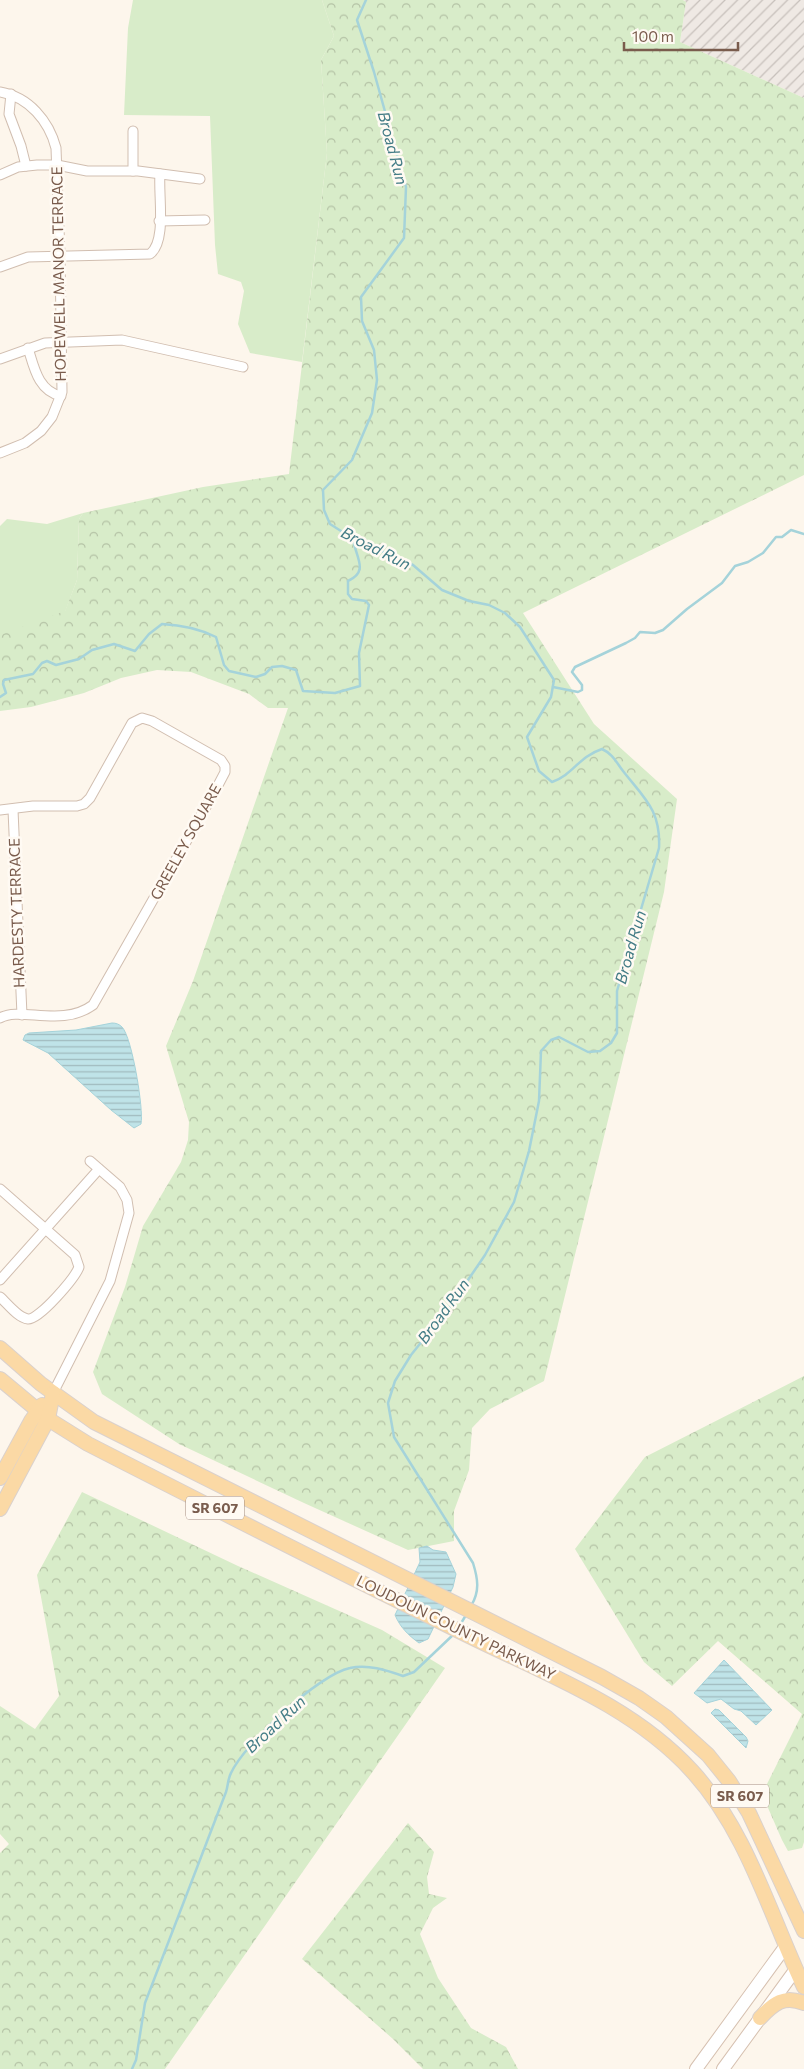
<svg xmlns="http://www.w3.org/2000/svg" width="804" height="2069" viewBox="0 0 804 2069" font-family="Commissioner,sans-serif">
<defs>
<pattern id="industrial-furrows" width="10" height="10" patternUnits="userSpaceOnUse" patternTransform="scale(1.25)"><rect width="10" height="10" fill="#efe9e4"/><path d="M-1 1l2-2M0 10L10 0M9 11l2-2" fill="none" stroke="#c7c0bb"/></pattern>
<pattern id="forest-crowns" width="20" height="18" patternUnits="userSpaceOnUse" patternTransform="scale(1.25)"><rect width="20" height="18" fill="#d8ecc9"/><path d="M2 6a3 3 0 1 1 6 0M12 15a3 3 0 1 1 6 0" fill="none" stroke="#b4c2a5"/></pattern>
<pattern id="water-rules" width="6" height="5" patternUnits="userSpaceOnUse" patternTransform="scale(1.25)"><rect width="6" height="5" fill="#bfe3e8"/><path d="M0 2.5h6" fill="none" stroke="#a0bbbe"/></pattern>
</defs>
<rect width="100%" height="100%" fill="#fdf6ec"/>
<path fill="url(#industrial-furrows)" d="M683,0h121v98l-124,-56 6,-40z"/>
<g fill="#d8ecc9">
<path d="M133,0h189l12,36 -13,24 6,93 -25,209 -52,-9 -12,-29 6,-33 -3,-9 -23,-8 -3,-29 -5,-129 -86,-1 4,-87z"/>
<path d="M83,513l-4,6 -2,61 -12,32 -65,24v-110l7,-7 40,5z"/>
</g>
<g fill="url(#forest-crowns)">
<path d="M322,0h361l3,2 -6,40 124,56v377l-281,138 71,111 83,75 -13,93 -120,489 -54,28 -18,19 -3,42 -15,41v30l-46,9 -104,-47 -125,-59 -77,-50 -9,-22 32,-85 18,-61 38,-64 7,-22 1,-18 -23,-76 27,-65 95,-273h-20l-19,-14 -58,-22 -34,-2 -36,8 -37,15 -53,14 -31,4v-76l65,-24 12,-31 2,-61 4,-6 120,-26 86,-13 38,-321 -6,-93 13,-24z"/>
<path d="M804,1376v466l-2,6 -14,3 -6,-11 -20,-46 40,-80 -84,-73 -46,45 -28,-24 -69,-113 70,-92z"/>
<path d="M82,1492l156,74 144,64 63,38 -280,401h-165v-216l9,-9 -9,-10v-128l35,23 24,-33 -22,-121z"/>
<path d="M408,1823l26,29 -7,25 2,17 18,4 -14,10 -13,26 18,44 33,50 35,19 12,22h-95l-30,-30 -91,-80z"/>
</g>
<g fill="url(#water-rules)" stroke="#a5d3da">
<path d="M112,1023c4,0 7,1 10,4 10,10 22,83 19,97l-7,4 -23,-18 -63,-57 -25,-13 2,-5 4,-2 47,-3z"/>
<path d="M427,1546l6,4 13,2 10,22 -3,13 -25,52 -9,4c-11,-8 -19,-16 -24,-28l25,-53 -1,-14z"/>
<path d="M724,1660l48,50 -16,15 -15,-14 -7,-2 -13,-10 -14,4 -13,-10z"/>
<path d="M715,1709l4,1 27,27 2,4 -2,7 -35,-35z"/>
</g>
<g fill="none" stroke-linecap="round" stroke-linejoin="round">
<g stroke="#a5d3da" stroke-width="2.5">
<path d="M366,0l-9,20 17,52 32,115 -2,51 -43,59 1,24 12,29 3,30 -5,33 -20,47 -29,30 1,20 6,14 22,14 61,27 29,25 27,11 20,4 16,8 15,14 34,53 -3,17 -24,40 12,34 13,11c22,-8 26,-25 50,-33 11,5 14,13 21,22 21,27 38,39 36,77l-42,143v42l-6,10 -11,8 -12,1 -29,-15 -8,3 -10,11 -2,50 -10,50 -15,51 -29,53 -34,50 -40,50 -16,26 -7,22 6,34 79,126c5,16 7,28 -2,43"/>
<path d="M553,687l25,5 4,-2v-5l-10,-13 3,-5 51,-24 9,-5 5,-6 15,1 8,-3 24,-21 35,-26 13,-17 13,-4 15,-9 13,-16h6l9,-7 13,4"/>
<path d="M0,697l6,-4 -3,-9 1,-4 29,-6 9,-11 5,-2 9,4 23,-6 13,-9 22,-6 21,7 14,-17 13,-10c20,1 36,4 54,13l8,28 5,6 27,6 9,-3 7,-7 10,-1 14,4 7,21 32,2 25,-7 -1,-33 10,-48 -3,-4 -14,-2 -4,-5v-13c22,-10 7,-24 5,-43"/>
<path d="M460,1625l6,-10"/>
<path d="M132,2069l4,-9 9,-57 81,-211c2,-6 2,-14 5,-19 13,-29 88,-99 119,-105 18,-4 36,2 53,8l11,-4 40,-38"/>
</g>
<g stroke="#d1beb0" stroke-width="11">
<g id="street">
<path d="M0,92c29,5 49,29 56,56l4,107 2,137 -10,25 -11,14 -16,12 -25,10"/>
<path d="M11,94l-2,20 12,32 5,20"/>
<path d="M133,131v40"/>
<path d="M0,175l18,-8 19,-2h20l30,6h51l62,8"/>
<path d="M159,221l46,-1"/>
<path d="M0,267l28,-10 122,-3c17,-13 8,-59 10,-80"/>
<path d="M28,348c6,19 10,43 33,48"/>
<path d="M0,359l45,-16 77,-3 121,27"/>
<path d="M0,810l33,-4h44l7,-2 6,-6 42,-75 10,-5 10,3 69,39 4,6v6l-10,19 -122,214c-31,23 -73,1 -93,13"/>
<path d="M13,810l9,205"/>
<path d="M0,1189l75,66 4,12c-4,11 -40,53 -51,52 -10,-1 -21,-16 -28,-22"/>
<path d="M0,1280l99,-111"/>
<path d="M53,1393l57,-112 19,-68 -2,-13 -7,-13 -30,-26"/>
</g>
</g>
<g stroke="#d6c0b0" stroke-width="14">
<g id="secondary">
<path d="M696,2069l89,-122"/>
<path d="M723,2069l73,-100"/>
</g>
</g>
<g stroke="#dad1cd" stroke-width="16">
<g id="primary">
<path d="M0,1348l41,36 53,38 508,255 37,21 27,19 42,38 21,26 20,32 55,118"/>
<path d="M0,1379l48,40 40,25c125,64 251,128 377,190 78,39 167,71 227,137 55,60 78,144 112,216"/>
<path d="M0,1478l31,-57 11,-16"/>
<path d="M0,1509l48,-90 5,-26"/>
<path d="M760,2018c14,-15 24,-23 44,-15"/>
</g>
</g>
<use href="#street" stroke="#fff" stroke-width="9"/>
<use href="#secondary" stroke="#fff" stroke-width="12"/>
<use href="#primary" stroke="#fbd9a5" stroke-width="14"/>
</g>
<g text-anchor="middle" stroke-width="5" stroke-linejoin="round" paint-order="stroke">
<g fill="#fffaf3" stroke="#a28b7f" stroke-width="1">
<rect x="186" y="1496.5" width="58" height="23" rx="4"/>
<rect x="711" y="1784.5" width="58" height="23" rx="4"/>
</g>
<g font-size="14" font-weight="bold" fill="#7a5c4d">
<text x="215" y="1513">SR 607</text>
<text x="740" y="1801">SR 607</text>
</g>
<g font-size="15" fill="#7a5c4d" stroke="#fffaf3">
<text transform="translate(59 274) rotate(-91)" y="5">HOPEWELL MANOR TERRACE</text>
<text transform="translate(186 842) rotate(-61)" y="5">GREELEY SQUARE</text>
<text transform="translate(17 913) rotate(-92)" y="5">HARDESTY TERRACE</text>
<text transform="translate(456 1628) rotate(26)" y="5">LOUDOUN COUNTY PARKWAY</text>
</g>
<g font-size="16" font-style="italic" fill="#437c86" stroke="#fffaf3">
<text transform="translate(393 148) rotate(75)" y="6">Broad Run</text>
<text transform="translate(376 548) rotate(27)" y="6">Broad Run</text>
<text transform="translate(630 947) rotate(-74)" y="6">Broad Run</text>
<text transform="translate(443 1311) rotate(-54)" y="6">Broad Run</text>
<text transform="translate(275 1724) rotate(-43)" y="6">Broad Run</text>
</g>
</g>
<path d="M624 42v8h114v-8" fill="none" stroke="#7a5c4d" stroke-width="2.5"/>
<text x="632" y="42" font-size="15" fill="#7a5c4d" stroke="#fffaf3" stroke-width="4" paint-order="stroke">100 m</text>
</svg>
